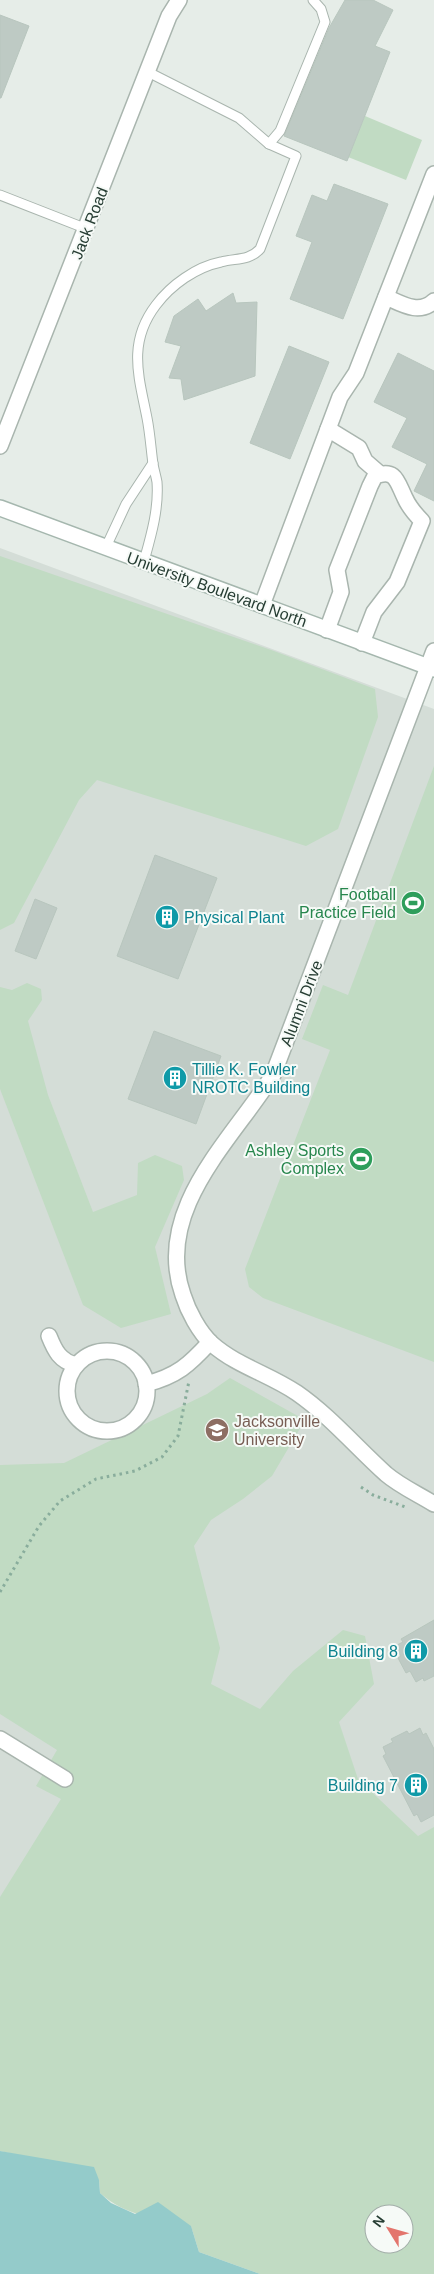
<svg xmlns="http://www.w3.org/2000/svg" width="434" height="2274" viewBox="0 0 434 2274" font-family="Arial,sans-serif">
<rect width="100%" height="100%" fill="#e6ede8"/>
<path fill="#d4ddd7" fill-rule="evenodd" d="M0,548l434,161v1565h-174l-166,-107 -94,-16zM374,2214h30v30h-30z"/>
<g fill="#c1dbc3" fill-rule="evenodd">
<path d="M365,116l57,24 -16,40 -58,-23z"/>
<path d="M0,556l274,95 101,38 3,28 -40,112 -32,17 -209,-66 -18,20 -65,123 -14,7z"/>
<path d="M434,766v596l-171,-64 -14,-11 -4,-18 85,-219 -28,-11 21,-54 25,10z"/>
<path d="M27,983l14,6 1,11 -14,21 20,74 45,117 44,-17 1,-32 17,-8 27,11 2,14 -29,67 16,67 -50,14 -38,-23 -83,-216v-102l12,3z"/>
<path d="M230,1378l75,42 -33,56 -29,23 -32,21 -17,26 26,102 -9,36 49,25 33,-38 50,-41 22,6 9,48 -35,38 19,57 60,57 16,-9v447h-174l-61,-22 -8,-26c-32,-7 -66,-10 -91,-33l-1,-13 -72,-23 -27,-6v-254l61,-98 -25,-13 21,-36 -57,-36v-249l64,-2 143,-69zM374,2214h30v30h-30z"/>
</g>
<path fill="#94cbca" d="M0,2151l94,16 5,13 1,13 11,10 24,11 23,-12 33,24 8,26 61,22h-260z"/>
<g fill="#becac4" stroke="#b8c6be">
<path d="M345,0h28l20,10 -18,36 15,6 -43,109 -63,-25 45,-108z"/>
<path d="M0,15l29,11 -28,72h-1z"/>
<path d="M334,184l54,20 -45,115 -53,-20 22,-57 -16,-6 16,-41 15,6z"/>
<path d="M233,293l3,10 21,-1 -2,74 -71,24 -3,-21 -12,-1 12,-32 -16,-4 9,-26 24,-17 8,12z"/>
<path d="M289,346l40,16 -39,97 -40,-16z"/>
<path d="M398,353l36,18v130l-20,-10 13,-27 -35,-17 15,-29 -33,-16z"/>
<path d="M155,855l62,23 -39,101 -61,-23z"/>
<path d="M35,899l22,9 -21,51 -21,-8z"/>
<path d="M154,1031l67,25 -25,68 -68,-25z"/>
<path d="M434,1620v56l-10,5 -1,-3 -7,4 -6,-11 -4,2 -8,-15 3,-2 -6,-10 8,-4 -2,-3z"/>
<path d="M420,1728l3,7 3,-2 8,16v66l-13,7 -4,-8 -3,2 -31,-60 3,-2 -3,-7 10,-5 -2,-3 16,-8 2,3z"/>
</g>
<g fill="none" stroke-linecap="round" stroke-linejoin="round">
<g stroke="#a9b5ae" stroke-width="11">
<g id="lane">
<path d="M269,144l11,-13 45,-109 -4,-13 -8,-9"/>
<path d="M0,195l87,34"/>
<path d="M106,547l20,-43 27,-41"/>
<path d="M144,561c7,-25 15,-52 13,-79 -1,-6 -3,-12 -4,-18 -2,-15 -3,-31 -6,-46 -8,-41 -20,-75 9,-113 15,-20 40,-38 65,-43 15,-4 28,-1 39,-13l36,-93 -27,-12 -30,-26 -91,-46"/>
</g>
</g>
<g stroke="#a9b5ae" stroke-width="18">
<g id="street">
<path d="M386,297c16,7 33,18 48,4"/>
<path d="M328,429l31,19 6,13 15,13"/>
<path d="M0,446l169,-430 10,-16"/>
<path d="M262,605l78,-208 16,-24 78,-199"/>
<path d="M327,630l14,-38 -4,-22 33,-84 5,-10c21,-8 22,6 30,22 4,9 10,16 17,23l-25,61 -23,30 -12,31"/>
<path d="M434,651l-161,424c-41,65 -120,135 -90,220 5,16 16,37 29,49 25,22 57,30 85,49 33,23 59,54 89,81 14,12 32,20 48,30"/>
<path d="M49,1336c6,15 11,25 27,29"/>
<circle cx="107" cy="1391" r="40"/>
<path d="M146,1384c31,-8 43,-19 64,-42"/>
<path d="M0,1739l65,40"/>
</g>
</g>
<g stroke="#a5b7ae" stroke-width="18">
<path id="secondary" d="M0,508l434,161"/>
</g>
<g stroke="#89ad9c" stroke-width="3" stroke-dasharray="2.5 4" stroke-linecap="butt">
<path d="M361,1487l12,8 35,13"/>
<path d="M0,1592l39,-66 21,-25 36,-22 39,-8 27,-14 16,-21 11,-55"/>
</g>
<use href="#lane" stroke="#fff" stroke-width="9"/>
<use href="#street" stroke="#fff" stroke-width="15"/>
<use href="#secondary" stroke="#fff" stroke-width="15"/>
</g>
<defs>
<g id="stadium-disc" transform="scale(1.25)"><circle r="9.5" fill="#2e9e5b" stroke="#f6faf7"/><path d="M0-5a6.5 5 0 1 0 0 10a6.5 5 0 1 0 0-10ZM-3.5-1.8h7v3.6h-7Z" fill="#fff"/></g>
<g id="building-disc" transform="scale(1.25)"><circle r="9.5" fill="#0f9aa8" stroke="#f6faf7"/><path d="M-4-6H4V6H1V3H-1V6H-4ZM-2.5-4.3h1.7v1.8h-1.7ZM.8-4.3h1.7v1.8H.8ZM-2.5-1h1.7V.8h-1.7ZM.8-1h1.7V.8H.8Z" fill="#fff"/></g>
<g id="university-disc" transform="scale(1.25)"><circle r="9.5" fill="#8d6e63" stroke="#f6faf7"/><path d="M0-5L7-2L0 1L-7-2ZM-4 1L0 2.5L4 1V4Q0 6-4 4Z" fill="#fff"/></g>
</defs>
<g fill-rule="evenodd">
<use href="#stadium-disc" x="413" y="903"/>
<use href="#building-disc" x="167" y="917"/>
<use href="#building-disc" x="175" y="1078"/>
<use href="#stadium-disc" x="361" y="1159"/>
<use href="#university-disc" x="217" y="1430"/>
<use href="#building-disc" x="416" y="1651"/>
<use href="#building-disc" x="416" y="1785"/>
</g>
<g text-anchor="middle" stroke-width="4" stroke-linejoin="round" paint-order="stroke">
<g font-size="16" fill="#263d33" stroke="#f6faf7">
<text transform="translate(89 223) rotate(-69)" y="6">Jack Road</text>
<text transform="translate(217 589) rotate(20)" y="6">University Boulevard North</text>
<text transform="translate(301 1003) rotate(-69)" y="6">Alumni Drive</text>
</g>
<g font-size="16" fill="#27864d" stroke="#f6faf7" text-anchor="end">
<text x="396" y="900">Football<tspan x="396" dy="18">Practice Field</tspan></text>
<text x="344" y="1156">Ashley Sports<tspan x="344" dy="18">Complex</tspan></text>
</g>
<g font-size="16" fill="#0d838f" stroke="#f6faf7" text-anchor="start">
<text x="184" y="923">Physical Plant</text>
<text x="192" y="1075">Tillie K. Fowler<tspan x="192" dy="18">NROTC Building</tspan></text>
<text x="398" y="1657" text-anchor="end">Building 8</text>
<text x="398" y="1791" text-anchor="end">Building 7</text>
</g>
<g font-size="16" fill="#785e54" stroke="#f6faf7" text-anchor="start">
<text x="234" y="1427">Jacksonville<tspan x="234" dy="18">University</tspan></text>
</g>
</g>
<g transform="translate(389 2229) rotate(307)"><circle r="24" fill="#f6faf7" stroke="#a3aea9"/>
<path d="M0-4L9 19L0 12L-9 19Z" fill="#e3756d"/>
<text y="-8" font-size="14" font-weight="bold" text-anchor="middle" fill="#263d33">N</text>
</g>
</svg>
